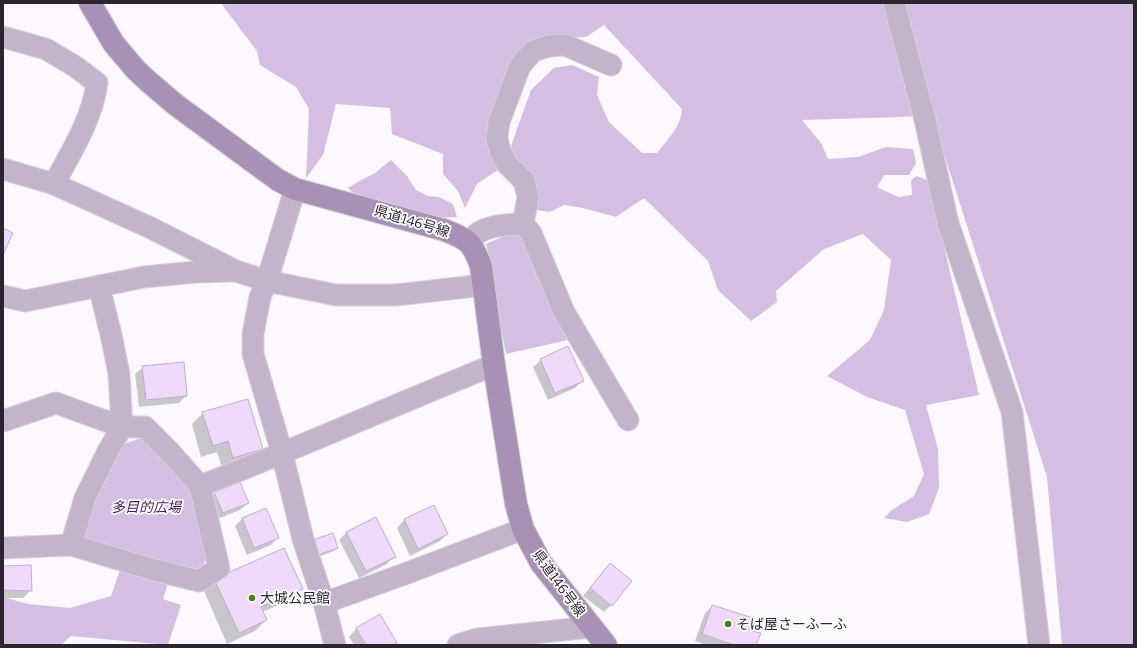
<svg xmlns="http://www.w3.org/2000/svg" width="1137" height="648" viewBox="0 0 1137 648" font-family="Bitter,'Noto Sans JP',serif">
<rect width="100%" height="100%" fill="#fcf8fe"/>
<g fill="#d4bee1">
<path d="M222,3h912v642h-72l-15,-168 -115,-361 -130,4 19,23 7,16 30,-2 28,-10 27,2 3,14 -7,12h-25l-7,12 21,10 14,-2 -1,-15 6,-4 16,7 5,38 41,174 -53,10 12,44 1,39 -10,26 -22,8 -23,-4 8,-8 22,-14 10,-22 -19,-64 -38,-13 -40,-21 43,-36 14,-30 7,-50 -28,-26 -39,15 -48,42 1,11 -26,19 -33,-31 -10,-29 -64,-63 -28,19 -33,-9 -19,-3 -14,7 -13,-2 -1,-22 -19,-22 -6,-20 20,-56 23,-22 18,-3 27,12 -2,18 12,27 33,31h15c10,-13 24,-26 25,-44l-78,-84 -18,12 -34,1 -29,12 -24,119 -22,15 -12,24 -7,-17 -15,-17v-20l-51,-20 -2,-26 -54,-4 -13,51 -17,23 3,-69 -13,-22 -36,-22 -3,-14 -34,-45z"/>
<path d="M391,160l16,16 9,14 12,6 11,1 14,7 4,13 -18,1 -25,-8 -26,-5 -31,-8 -9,-9 13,-8 14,-7z"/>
<path d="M508,234l15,1 45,105 -62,14 -11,-55 -1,-25 -8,-30z"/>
<path d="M141,438l51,47 16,70 -9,19 -119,-33 15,-43 29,-54z"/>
<path d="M120,570l48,13 -5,16 18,6 -13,40 -97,-9 -10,9h-58v-48l25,7 42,4 41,-12z"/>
</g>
<g fill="#0003">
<path d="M541,360l42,20 -8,8 -27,12 -15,-33z"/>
<path d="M143,367l43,29 -7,7 -40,4 -4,-33z"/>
<path d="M203,413l59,36 -11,11 -29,8 -5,-16 -16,5 -9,-33z"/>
<path d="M215,493l33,10 -8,7 -25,10 -8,-19z"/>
<path d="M434,506l13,28 -7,7 -30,15 -13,-28 7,-8z"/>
<path d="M266,509l12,28 -7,8 -24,10 -12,-29 7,-7z"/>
<path d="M347,532l47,24 -7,8 -28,14 -20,-38z"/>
<path d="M310,544l27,3 -3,4 -19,7z"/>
<path d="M610,564l1,41 -7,7 -21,-16z"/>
<path d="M3,567l28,23 -8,8h-20z"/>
<path d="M215,580l87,8 -11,12 -29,12 4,8 -11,11 -28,13 -23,-53z"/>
<path d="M713,606l34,25 8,14h-49l-11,-4 10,-28z"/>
<path d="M379,616l17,27 -3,2h-39l-5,-8 7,-8z"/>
</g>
<g fill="#efdafb" stroke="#bfadca">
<path d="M3,228l10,5 -10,22z"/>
<path d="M568,346l16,35 -29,12 -15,-34z"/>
<path d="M184,362l3,34 -41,4 -4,-34z"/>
<path d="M248,399l15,50 -30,9 -5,-17 -15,5 -11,-34z"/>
<path d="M240,482l9,21 -26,10 -9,-21z"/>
<path d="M434,505l14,29 -30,15 -14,-30z"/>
<path d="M266,508l13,30 -25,10 -12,-30z"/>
<path d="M376,517l20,40 -30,14 -20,-39z"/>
<path d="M333,533l5,15 -20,7 -5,-15z"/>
<path d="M284,548l19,41 -42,18 6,13 -28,13 -25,-54z"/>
<path d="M610,563l22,18 -20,25 -22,-18z"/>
<path d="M31,565l1,26 -29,-1v-24z"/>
<path d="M712,605l41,13 -4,12 12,3 -5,12h-22l-32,-11z"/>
<path d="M380,614l17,29 -4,2h-27l-10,-17z"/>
</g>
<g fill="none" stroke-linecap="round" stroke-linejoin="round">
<g stroke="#d7d2d9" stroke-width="23">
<g id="street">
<path d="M894,3l31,117 23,103 64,189 27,233"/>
<path d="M3,37l43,12 30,18 21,16c-5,37 -26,69 -43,101"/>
<path d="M3,169l51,15 97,44 85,43 31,10 69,14h60l88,-10"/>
<path d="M295,189l-28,92 -7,16 -7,37v20l29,99 21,86 21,64 11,42"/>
<path d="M523,224l5,-27 -4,-16 -17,-17 -7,-13 -3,-13 2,-16 21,-56 13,-15 16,-5 16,-1 46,20"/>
<path d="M469,242c3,-3 6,-7 9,-9 11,-8 32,-9 45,-9l8,9 33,79 64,108"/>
<path d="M3,296l22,5 119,-24 52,-5 37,-1"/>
<path d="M3,421l53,-18 66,24 -3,-53 -7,-35 -13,-53"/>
<path d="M200,486c99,-38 196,-82 294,-121"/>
<path d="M3,548l68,-3 14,-47 23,-47 14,-24h23l25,25 30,34 19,82 -20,13 -48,-12 -80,-24"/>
<path d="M324,603l86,-31 113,-43"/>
<path d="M458,645l19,-6 115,-12"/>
</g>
</g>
<g stroke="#d7d2d9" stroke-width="24">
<path id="secondary" d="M90,3l24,41 22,26 13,12 27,23 102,75 17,9 149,41c24,9 28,12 37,36l13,99 22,139 7,25 18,34 65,82"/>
</g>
<use href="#street" stroke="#c3b4cc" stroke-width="21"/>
<use href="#secondary" stroke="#a791b4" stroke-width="22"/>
</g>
<g fill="#4c8014" stroke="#fff" stroke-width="1.5">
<circle cx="252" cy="598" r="4"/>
<circle cx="728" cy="624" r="4"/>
</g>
<g text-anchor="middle" stroke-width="3.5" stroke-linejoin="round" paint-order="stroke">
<g font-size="14" fill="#2c2531" stroke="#fff">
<text transform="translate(412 221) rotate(17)" y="5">県道146号線</text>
<text transform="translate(559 583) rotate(54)" y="5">県道146号線</text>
</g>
<g font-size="14" font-style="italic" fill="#441a59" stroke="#fff">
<text x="146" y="512">多目的広場</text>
</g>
<g font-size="14" fill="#2c2531" stroke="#fff" text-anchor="start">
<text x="260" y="603">大城公民館</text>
<text x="736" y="629">そば屋さーふーふ</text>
</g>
</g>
<rect width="1137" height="648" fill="none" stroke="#2c2531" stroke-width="8"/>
</svg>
